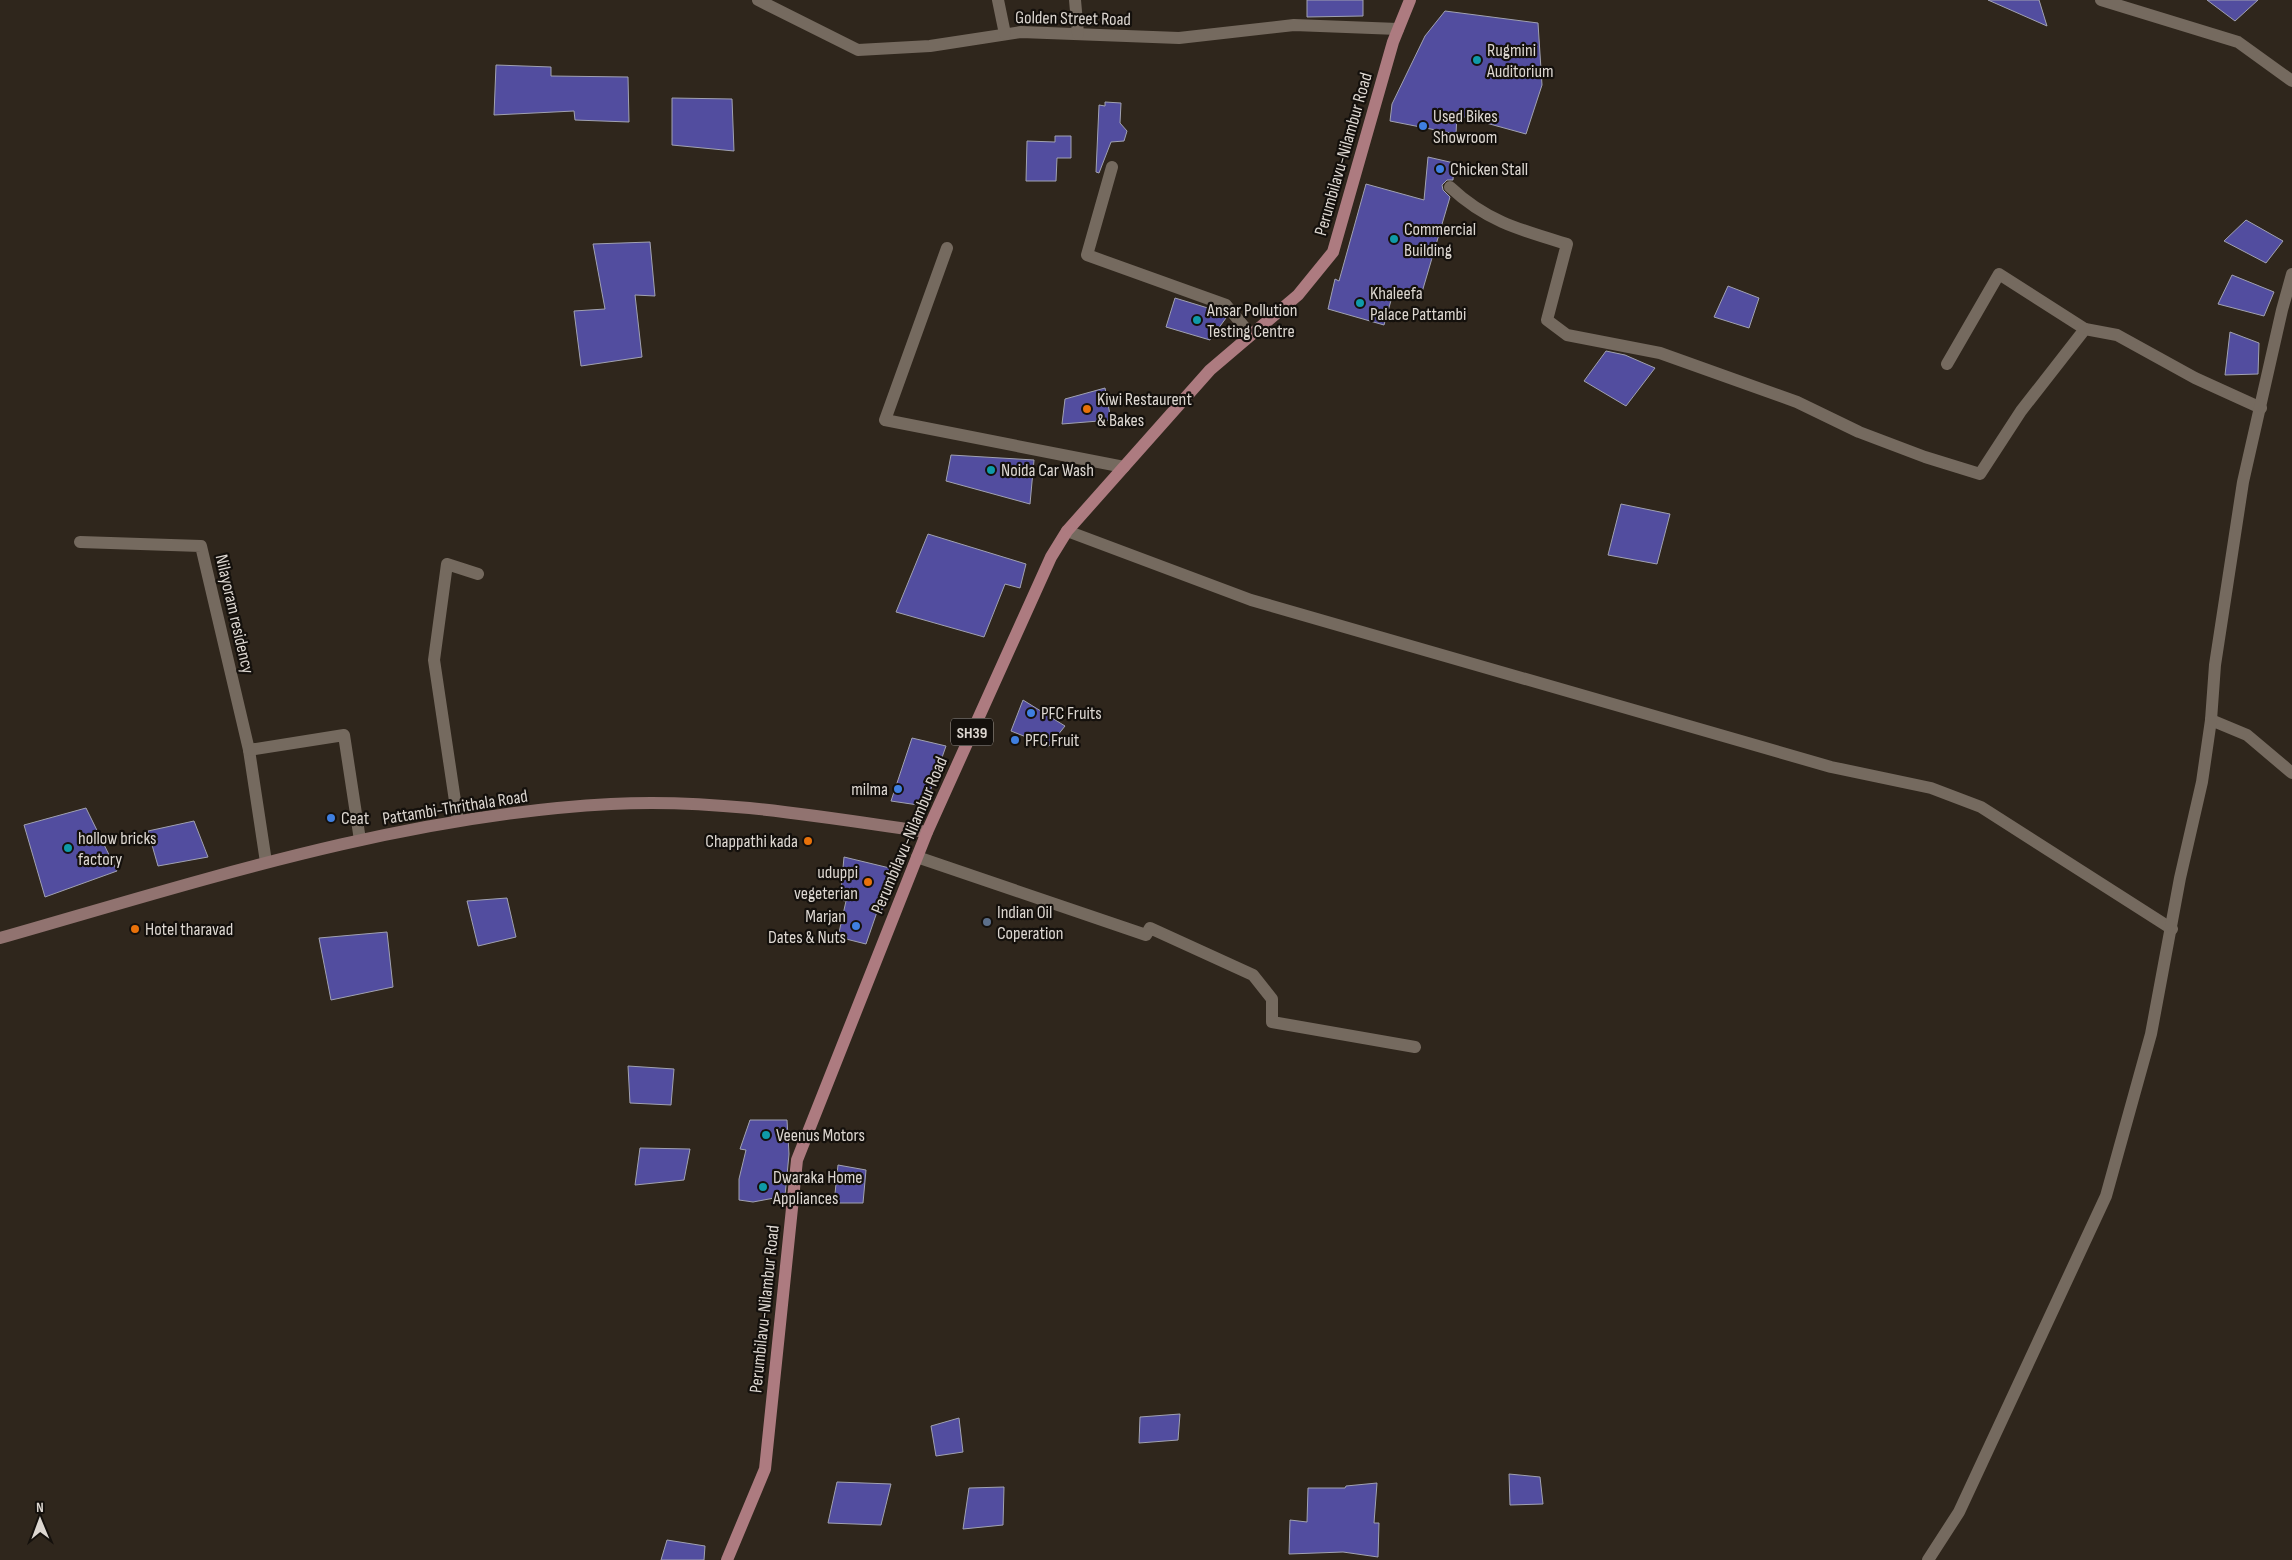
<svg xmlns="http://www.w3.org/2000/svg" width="2292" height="1560" viewBox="0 0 2292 1560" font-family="'Sofia Sans Condensed',sans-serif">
<rect width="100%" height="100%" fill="#2f261c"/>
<g fill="#524d9f" stroke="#a1a2b1">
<path d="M1307,0h56v16l-56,1z"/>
<path d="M1988,0h51l8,26z"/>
<path d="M2207,0h51l-23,21z"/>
<path d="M1445,11l93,12 4,62 -16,49 -69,-19 -1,19 -66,-13 2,-17 33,-68z"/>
<path d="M496,65l55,2v9l77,1 1,45 -54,-2 -1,-9 -80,4z"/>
<path d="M672,98l60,1 2,52 -62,-6z"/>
<path d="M1105,102l16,1 -1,20 7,8 -3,10 -13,1 -12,31 -3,-1 3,-67 6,1z"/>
<path d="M1055,136h16v22h-14l-1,23h-30l1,-40 28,1z"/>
<path d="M1428,157l26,6 -1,17h-6l-5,5 1,5 7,7 -30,102 -26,-9 -10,35 -56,-16 7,-30 4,2 27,-97 58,16z"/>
<path d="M2246,220l37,21 -17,22 -42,-22z"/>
<path d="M650,242l5,54 -20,-1 7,62 -61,9 -7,-55 31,-2 -12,-65z"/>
<path d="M2232,275l42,17 -10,24 -46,-12z"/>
<path d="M1728,286l31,12 -10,30 -35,-11z"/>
<path d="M1175,298l46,14 5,6 -16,22 -44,-13z"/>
<path d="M2230,332l29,11 -1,31 -33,1z"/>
<path d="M1606,351l19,4 30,13 -29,38 -42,-25z"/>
<path d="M1105,388l6,32 -49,4 3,-25z"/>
<path d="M951,455l83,5 -4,44 -84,-23z"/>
<path d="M1621,504l49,10 -13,50 -49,-9z"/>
<path d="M928,534l98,30 -6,24 -15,-4 -21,53 -88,-25z"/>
<path d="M1023,700l42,26 -16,20 -38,-15z"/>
<path d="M912,738l34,8 -21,60 -34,-5z"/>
<path d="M86,808l31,63 -72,26 -21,-72z"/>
<path d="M194,821l14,36 -50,9 -10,-35z"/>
<path d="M844,857l54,13 -8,25 -8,15 -4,-1 -12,35 -28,-7 8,-36 -6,-1z"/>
<path d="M507,898l9,39 -38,9 -11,-45z"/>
<path d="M387,932l6,55 -62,13 -12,-62z"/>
<path d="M628,1066l46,3 -3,36 -41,-2z"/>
<path d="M750,1120h37l2,34 -4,42 -32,6 -14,-2v-21l7,-29 -6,-1z"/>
<path d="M640,1148l50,1 -6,31 -49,5z"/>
<path d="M838,1165l28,5 -3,33h-29z"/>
<path d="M1180,1414l-2,26 -39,3 1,-26z"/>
<path d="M959,1418l4,34 -27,4 -5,-30z"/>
<path d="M1509,1474l31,3 3,27 -33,1z"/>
<path d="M837,1482l54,2 -10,41 -53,-2z"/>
<path d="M1377,1483l-3,40h5l-1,34 -35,-5 -54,2 1,-34 17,2 1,-34h37l1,-2z"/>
<path d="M1004,1487l-1,38 -40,4 6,-41z"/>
<path d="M667,1540l38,6 -1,14h-43z"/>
</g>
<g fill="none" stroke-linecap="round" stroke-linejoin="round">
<g stroke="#756a5f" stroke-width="12">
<path d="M758,0l100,50 72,-4 91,-14 158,6 115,-13 104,4"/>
<path d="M998,0l7,34"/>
<path d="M1075,0l3,34"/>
<path d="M2101,0l137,42 54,39"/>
<path d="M1112,167l-25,88 139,50 25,30"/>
<path d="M1450,187c36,34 70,43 117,57l-20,76 20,15 93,18 137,49 62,30 66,25 55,17 41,-63 64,-82 32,6 78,43 66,30"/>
<path d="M947,248l-62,172 239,47"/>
<path d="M1947,364l52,-90 86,55"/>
<path d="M1067,531l184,69 580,167 100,21 50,19 191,122"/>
<path d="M80,542l121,4 48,204 17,112"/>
<path d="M2211,720l36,15 45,38"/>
<path d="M249,750l95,-15 16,105"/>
<path d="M458,821l-24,-161 13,-96 31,10"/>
<path d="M917,857l229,78 4,-7 103,47 19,24v23l143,25"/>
<path d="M1928,1560l31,-48 147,-316 45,-162 29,-156 22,-96 9,-62 4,-55 28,-183 39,-172 10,-36"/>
</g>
<path stroke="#917370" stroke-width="12" d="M0,938c200,-57 402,-123 611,-134 105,-6 212,13 316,28"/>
<path stroke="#ad7b80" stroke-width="12" d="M727,1560l38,-91 32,-309 130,-328 124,-275 16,-26 143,-161 88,-75 35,-43 60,-210 17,-42"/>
</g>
<g fill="#0f9aa8" stroke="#14100c" stroke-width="2">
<circle cx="1477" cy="60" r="5"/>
<circle cx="1394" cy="239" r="5"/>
<circle cx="1360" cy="303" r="5"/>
<circle cx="1197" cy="320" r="5"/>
<circle cx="991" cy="470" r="5"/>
<circle cx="68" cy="848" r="5"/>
<circle cx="766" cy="1135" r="5"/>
<circle cx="763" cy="1187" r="5"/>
</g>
<g fill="#3f7fe0" stroke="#14100c" stroke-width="2">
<circle cx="1423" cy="126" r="5"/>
<circle cx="1440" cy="169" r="5"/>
<circle cx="1031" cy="713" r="5"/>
<circle cx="1015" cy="740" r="5"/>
<circle cx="898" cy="789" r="5"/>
<circle cx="331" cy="818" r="5"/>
<circle cx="856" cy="926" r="5"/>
</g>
<g fill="#e8710a" stroke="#14100c" stroke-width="2">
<circle cx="1087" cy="409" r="5"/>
<circle cx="808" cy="841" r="5"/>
<circle cx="868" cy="882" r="5"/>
<circle cx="135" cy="929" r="5"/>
</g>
<circle fill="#5c6f8a" stroke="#14100c" stroke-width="2" cx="987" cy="922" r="5"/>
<g text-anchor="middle" stroke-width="4.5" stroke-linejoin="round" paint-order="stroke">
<rect fill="#14100c" stroke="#a19b96" stroke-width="1" x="951" y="718.5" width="42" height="27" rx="4"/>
<g font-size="16" font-weight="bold" fill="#ddd7d1">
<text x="972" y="738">SH39</text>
</g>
<g font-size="18" fill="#ddd7d1" stroke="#14100c">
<text transform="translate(1073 18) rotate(1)" y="6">Golden Street Road</text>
<text transform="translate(1343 154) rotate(-74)" y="6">Perumbilavu-Nilambur Road</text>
<text transform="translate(235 614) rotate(77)" y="6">Nilayoram residency</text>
<text transform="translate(455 807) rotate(-9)" y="6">Pattambi-Thrithala Road</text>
<text transform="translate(909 835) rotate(-67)" y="6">Perumbilavu-Nilambur Road</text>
<text transform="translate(764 1309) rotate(-84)" y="6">Perumbilavu-Nilambur Road</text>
</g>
<g font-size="18" fill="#ddd7d1" stroke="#14100c" text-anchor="start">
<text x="1487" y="56">Rugmini<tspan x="1487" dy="21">Auditorium</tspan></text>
<text x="1433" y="122">Used Bikes<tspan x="1433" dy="21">Showroom</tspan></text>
<text x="1450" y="175">Chicken Stall</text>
<text x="1404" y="235">Commercial<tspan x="1404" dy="21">Building</tspan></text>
<text x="1370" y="299">Khaleefa<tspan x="1370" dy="21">Palace Pattambi</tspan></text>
<text x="1207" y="316">Ansar Pollution<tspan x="1207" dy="21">Testing Centre</tspan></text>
<text x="1097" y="405">Kiwi Restaurent<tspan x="1097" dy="21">&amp; Bakes</tspan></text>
<text x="1001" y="476">Noida Car Wash</text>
<text x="1041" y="719">PFC Fruits</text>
<text x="1025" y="746">PFC Fruit</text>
<text x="888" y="795" text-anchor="end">milma</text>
<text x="341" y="824">Ceat</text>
<text x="78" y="844">hollow bricks<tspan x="78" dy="21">factory</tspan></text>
<text x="798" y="847" text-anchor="end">Chappathi kada</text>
<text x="858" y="878" text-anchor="end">uduppi<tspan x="858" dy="21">vegeterian</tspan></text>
<text x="997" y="918">Indian Oil<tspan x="997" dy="21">Coperation</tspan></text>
<text x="846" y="922" text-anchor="end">Marjan<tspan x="846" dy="21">Dates &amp; Nuts</tspan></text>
<text x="145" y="935">Hotel tharavad</text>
<text x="776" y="1141">Veenus Motors</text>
<text x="773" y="1183">Dwaraka Home<tspan x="773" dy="21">Appliances</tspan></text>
</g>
</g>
<g transform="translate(40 1520) rotate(359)" stroke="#14100c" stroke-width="4" paint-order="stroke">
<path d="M0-4L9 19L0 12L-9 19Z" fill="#ddd7d1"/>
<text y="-8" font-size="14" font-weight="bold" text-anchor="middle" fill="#ddd7d1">N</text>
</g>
</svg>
